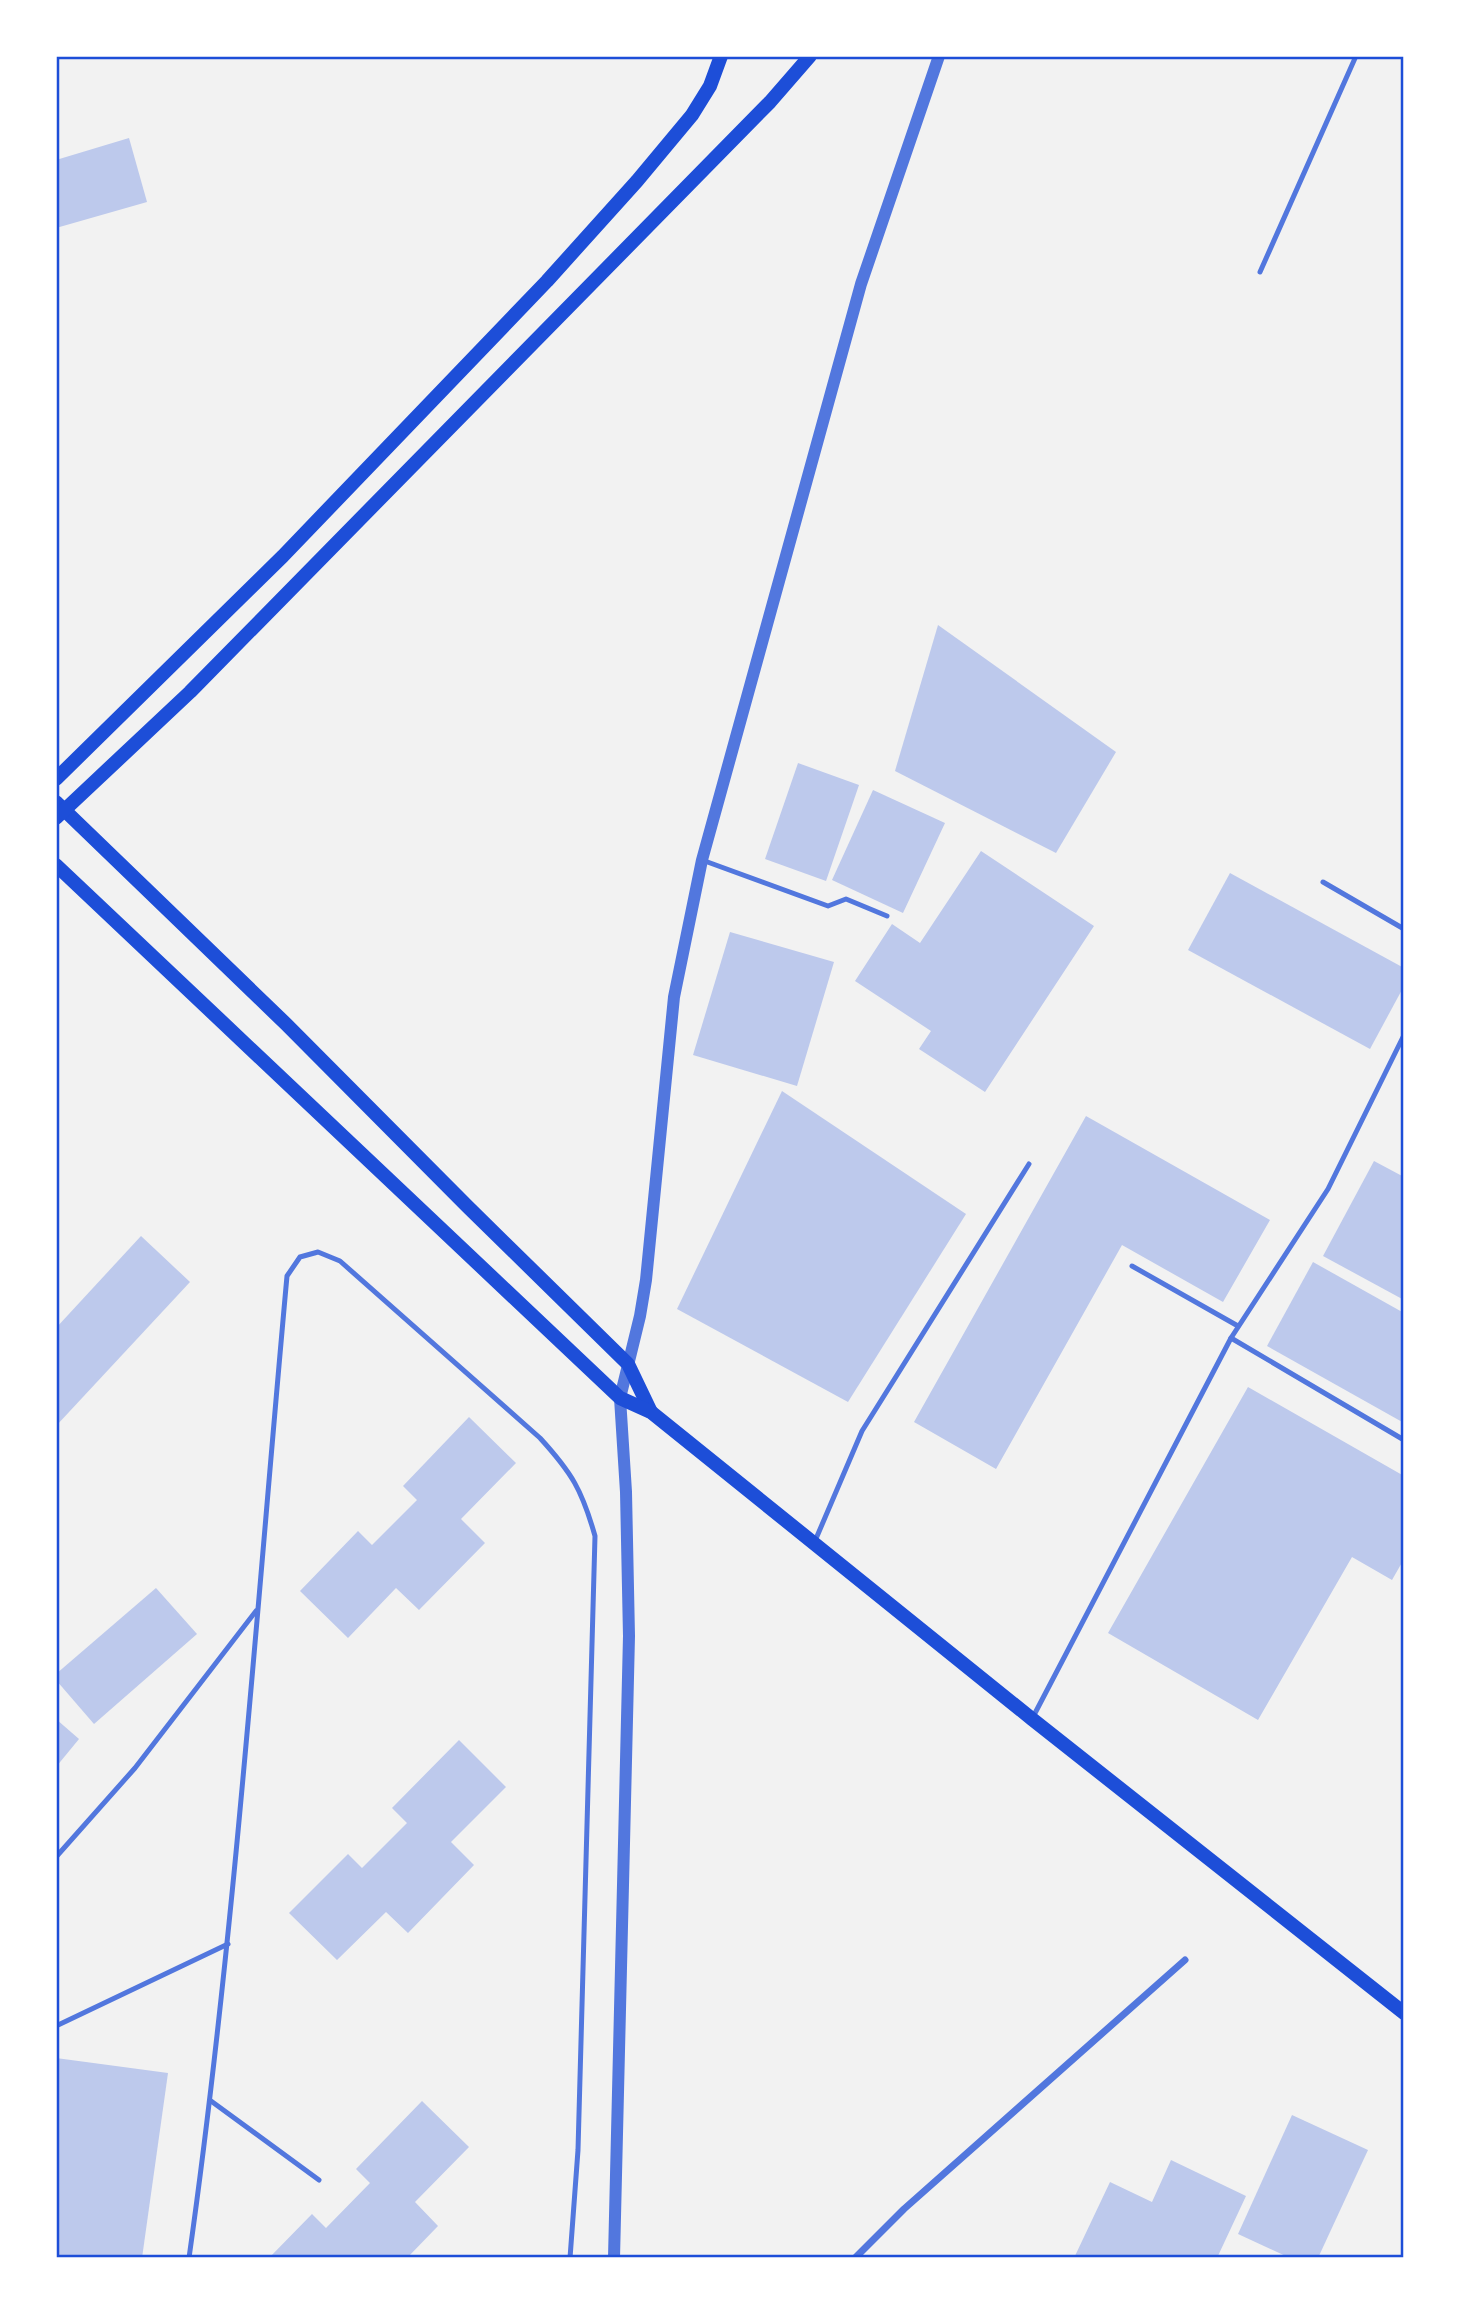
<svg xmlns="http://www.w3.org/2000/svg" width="1460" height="2314" viewBox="0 0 1460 2314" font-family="Raleway,sans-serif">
<rect width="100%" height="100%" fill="#f2f2f2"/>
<g fill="#bdc9ec">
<path d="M129,138l18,64 -91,26v-68z"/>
<path d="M938,625l178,127 -60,101 -161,-82z"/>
<path d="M798,763l61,22 -33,96 -61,-22z"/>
<path d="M873,790l72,33 -42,90 -71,-33z"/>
<path d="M981,851l113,75 -109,166 -66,-43 12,-18 -76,-50 37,-57 28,19z"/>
<path d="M1230,873l174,95v18l-34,63 -182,-99z"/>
<path d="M730,932l104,30 -37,124 -104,-31z"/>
<path d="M782,1091l184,123 -118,188 -171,-93z"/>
<path d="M1086,1116l184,104 -47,82 -101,-57 -126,224 -82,-47z"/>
<path d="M1374,1161l30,16v123l-81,-44z"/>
<path d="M141,1236l49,46 -134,144v-98z"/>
<path d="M1313,1262l91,51v110l-137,-77z"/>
<path d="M1248,1387l156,89v83l-12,21 -40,-23 -94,163 -150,-87z"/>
<path d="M469,1417l47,46 -55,56 24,24 -66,67 -23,-22 -48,50 -48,-47 58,-60 14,14 45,-45 -14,-14z"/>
<path d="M156,1588l41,46 -103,90 -38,-44v-6z"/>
<path d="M56,1719l23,20 -23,28z"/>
<path d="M459,1740l47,47 -55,55 23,23 -66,68 -22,-21 -49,48 -48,-47 59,-59 14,14 45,-45 -15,-15z"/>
<path d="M56,2058l112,15 -26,185h-86z"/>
<path d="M422,2101l47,46 -54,55 23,24 -31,32h-138l43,-44 14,14 44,-45 -14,-14z"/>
<path d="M1292,2115l76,35 -50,108h-28l-52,-24z"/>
<path d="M1171,2160l75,36 -29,62h-143l36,-76 42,20z"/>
</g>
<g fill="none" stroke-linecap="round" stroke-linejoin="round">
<g stroke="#5277de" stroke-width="5">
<path d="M1260,272l96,-216"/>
<path d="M702,860l126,46 18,-7 41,17"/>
<path d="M1323,882l81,47"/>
<path d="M1132,1266l106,60"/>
<path d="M1231,1338l173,102"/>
<path d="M815,1541l47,-110 167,-267"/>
<path d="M1033,1717l198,-379 97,-149 76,-154"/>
<path d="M56,1857l79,-89 121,-157"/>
<path d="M56,2026l172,-82"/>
<path d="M211,2101l108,79"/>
<path d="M189,2258c46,-326 68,-654 98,-982l13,-19 18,-5 22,9 200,177c32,35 42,52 55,98l-17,614 -8,108"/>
</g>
<path stroke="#5277de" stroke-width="7" d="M855,2258l49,-49 281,-249"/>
<path stroke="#5277de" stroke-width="12" d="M614,2258l15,-622 -3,-144 -6,-94 20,-82 6,-36 28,-283 28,-137 159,-576 78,-228"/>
<g stroke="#1d4ed8" stroke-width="14">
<path d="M56,779l227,-223 264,-275 90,-100 55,-66 18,-29 11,-30"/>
<path d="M56,802l230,222 182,183 160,157 23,48"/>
<path d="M56,818l134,-126 580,-590 40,-46"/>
<path d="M56,865l564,533 31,14 381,307 372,294"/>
</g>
</g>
<rect width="1460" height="2314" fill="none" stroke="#ffffff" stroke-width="116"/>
<rect x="58" y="58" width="1344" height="2198" fill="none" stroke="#1d4ed8" stroke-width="2.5"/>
</svg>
